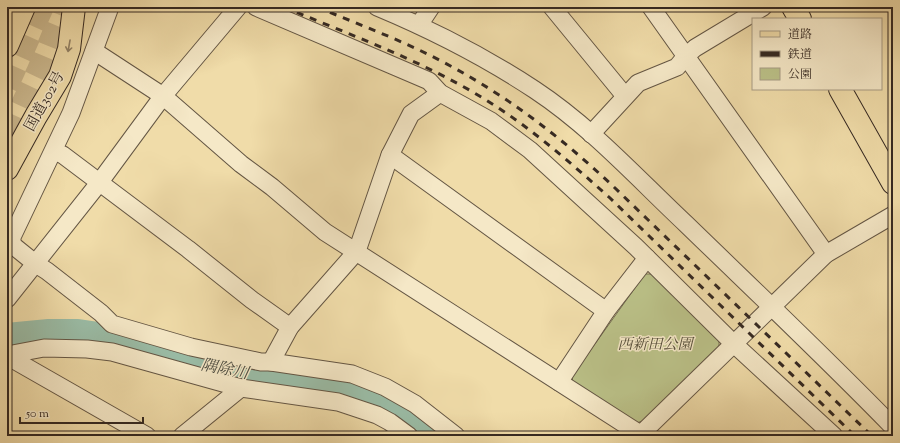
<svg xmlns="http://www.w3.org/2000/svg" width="900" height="443" viewBox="0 0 900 443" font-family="'Sorts Mill Goudy','Noto Serif JP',serif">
<rect width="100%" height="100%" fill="#f0dca9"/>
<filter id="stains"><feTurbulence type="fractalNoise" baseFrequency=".005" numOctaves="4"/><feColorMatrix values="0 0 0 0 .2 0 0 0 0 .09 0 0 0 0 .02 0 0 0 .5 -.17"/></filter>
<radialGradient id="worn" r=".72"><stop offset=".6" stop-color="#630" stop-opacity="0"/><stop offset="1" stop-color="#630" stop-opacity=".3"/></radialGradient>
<path fill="#bac087" stroke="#787454" d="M645,274h7l67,66v8l-76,73 -7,2 -63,-40 -1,-7z"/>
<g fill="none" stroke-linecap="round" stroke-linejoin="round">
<path stroke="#9abca6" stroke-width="30" d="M7,338l42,-4h29l47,7 79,24 129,22 29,7 28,11 21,14 21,17"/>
<g stroke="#cbb88e" stroke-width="22" stroke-dasharray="22 11" stroke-linecap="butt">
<path d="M7,87l36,-80"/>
<path d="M7,136l31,-66 26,-63"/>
</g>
<g stroke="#645644" stroke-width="19">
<g id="minor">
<path d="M110,7l-39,106 -59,124v6l3,4 21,17 11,7 54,42 11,11 79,23 70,15h10l81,12 33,13 30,17 41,32"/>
<path d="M256,7l173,74 11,12 51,28 39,29 106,97 98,97 100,92"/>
<path d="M377,7c55,23 108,50 158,83 56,37 102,88 151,134 69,67 140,134 207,203"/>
<path d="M552,7l73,89"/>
<path d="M651,7l175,247"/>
<path d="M419,25l12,-18"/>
<path d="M94,51l69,45 78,68 31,23 53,45 318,204"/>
<path d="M591,134l47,-51 39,-16 9,-11 9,-8 68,-41"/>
<path d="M54,151l9,4 125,94 64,51 38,27"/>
<path d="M390,155l216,156"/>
<path d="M7,299l92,-116 64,-87 75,-89"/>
<path d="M7,355l37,-7 43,1 25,3 129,36 97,14 39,13 13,7 19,14"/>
<path d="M7,356l140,80"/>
<path d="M271,362l19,-35 67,-76 33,-96 21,-41 29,-21"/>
<path d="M559,382l47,-71 41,-53"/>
<path d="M182,436l59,-48"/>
<path d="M639,436l187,-182 67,-39"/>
</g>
</g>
<g stroke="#352922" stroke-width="24">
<g id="primary">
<path d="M793,7l7,12"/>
<path d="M840,89l53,94"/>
</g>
</g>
<g stroke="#352922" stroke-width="24">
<g id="trunk">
<path d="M7,46l17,-39"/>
<path d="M7,169l29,-53 24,-40 9,-27 5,-42"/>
</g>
</g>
<use href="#minor" stroke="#f5e8c7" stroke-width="17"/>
<use href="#primary" stroke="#f0dca9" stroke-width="22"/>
<use href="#trunk" stroke="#f0dca9" stroke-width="22"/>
<g stroke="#352922" stroke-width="3" stroke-dasharray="7 7" stroke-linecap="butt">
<path d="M284,7c71,30 145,56 210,98 42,27 79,60 116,93l245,238"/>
<path d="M317,7c43,18 87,34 128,56 64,34 117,75 170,125l257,248"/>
</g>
</g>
<defs><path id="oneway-shaft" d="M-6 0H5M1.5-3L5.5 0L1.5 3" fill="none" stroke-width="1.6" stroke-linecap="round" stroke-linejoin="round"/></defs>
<use stroke="#928266" href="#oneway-shaft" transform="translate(69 46) rotate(100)"/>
<g text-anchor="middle" stroke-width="3" stroke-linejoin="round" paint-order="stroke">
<g font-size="15" fill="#352922" stroke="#f5e8c7">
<text transform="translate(44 101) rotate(-61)" y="5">国道302号</text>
</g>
<g font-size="15" font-style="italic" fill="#564f3b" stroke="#f5e8c7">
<text x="655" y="349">西新田公園</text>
</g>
<g font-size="16" font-style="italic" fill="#4e4e43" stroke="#f5e8c7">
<text transform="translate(225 368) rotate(11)" y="6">隅除川</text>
</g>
</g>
<rect width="900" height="443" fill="none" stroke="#f0dca9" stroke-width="24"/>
<rect x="8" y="8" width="884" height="427" fill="none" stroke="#352922" stroke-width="2"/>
<rect x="12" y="12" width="876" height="419" fill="none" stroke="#352922"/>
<rect x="752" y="18" width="130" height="72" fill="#f5e8c7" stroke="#a89c85"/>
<rect x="760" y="31" width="20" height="6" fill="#f0dca9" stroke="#a89c85"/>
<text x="788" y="38" font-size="12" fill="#352922">道路</text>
<rect x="760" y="51" width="20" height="6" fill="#352922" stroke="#a89c85"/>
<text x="788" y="58" font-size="12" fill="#352922">鉄道</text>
<rect x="760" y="68" width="20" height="12" fill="#bac087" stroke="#a89c85"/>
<text x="788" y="78" font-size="12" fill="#352922">公園</text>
<path d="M20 417v6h123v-6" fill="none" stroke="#352922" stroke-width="2"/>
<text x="26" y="417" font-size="12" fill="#352922" stroke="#f5e8c7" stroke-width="3" paint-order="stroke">50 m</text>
<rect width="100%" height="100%" filter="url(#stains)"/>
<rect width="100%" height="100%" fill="url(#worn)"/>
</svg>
